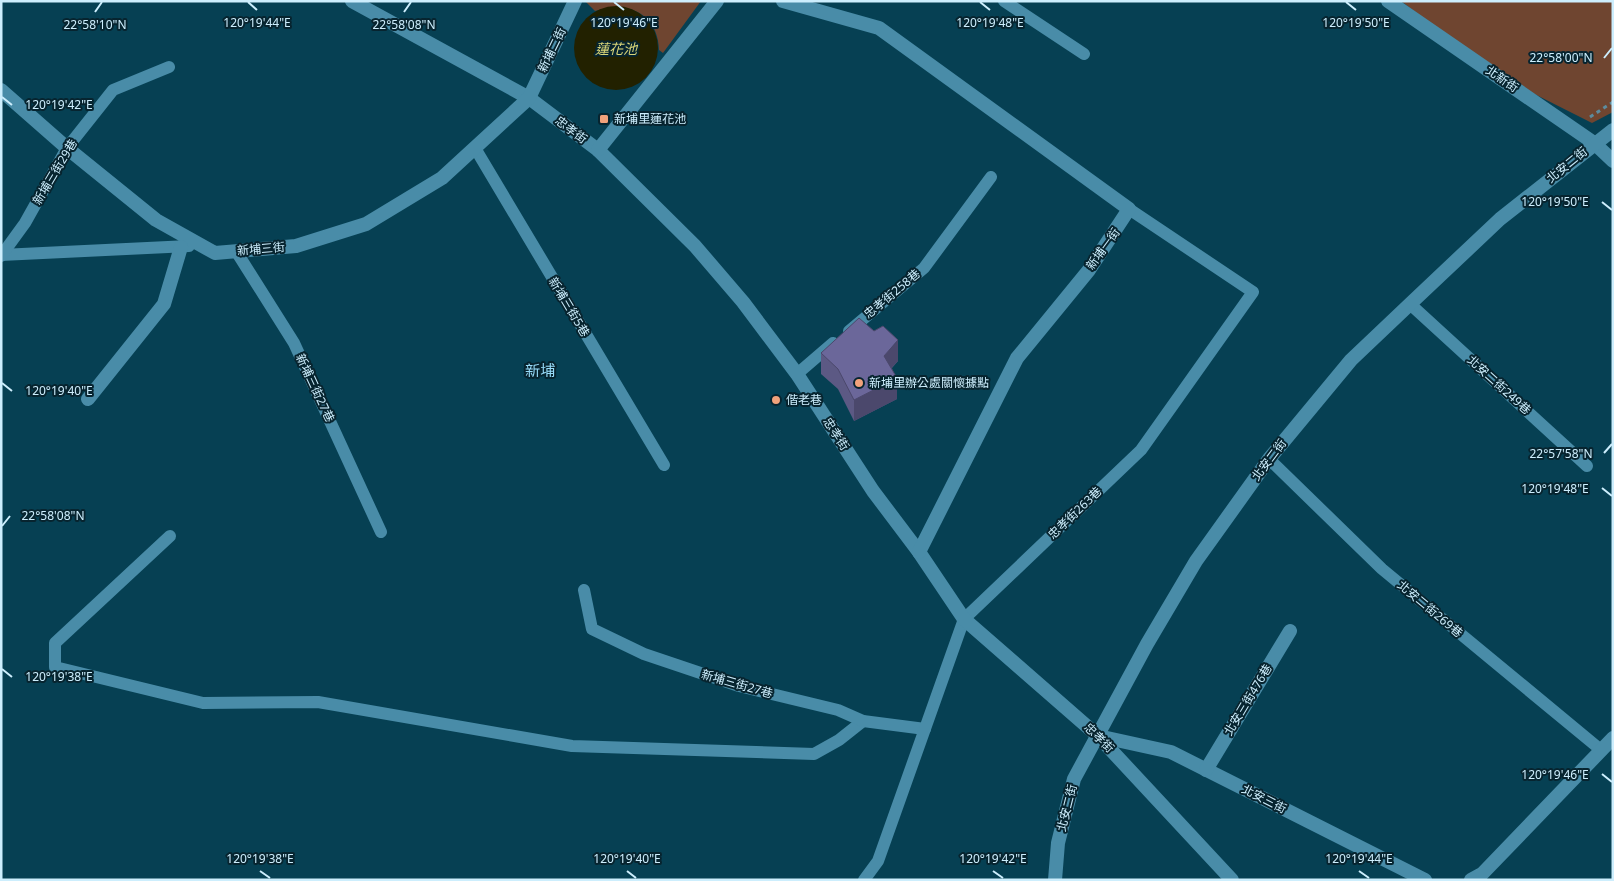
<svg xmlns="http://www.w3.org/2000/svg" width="1614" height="881" viewBox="0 0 1614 881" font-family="'Noto Sans','Noto Sans TC',sans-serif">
<rect width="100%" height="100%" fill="#064053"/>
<g fill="#6f4530">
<path d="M585,1h116l-38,52 -4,-3c-1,-37 -32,-50 -64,-39z"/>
<path d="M1401,1h212v111l-21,11 -91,-46z"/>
</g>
<circle fill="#222100" cx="616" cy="48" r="42"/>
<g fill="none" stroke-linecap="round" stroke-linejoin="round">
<path stroke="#5d8c9e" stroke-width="3" stroke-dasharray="4 4" stroke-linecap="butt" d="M1590,117l23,-15"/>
<g stroke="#498ca8" stroke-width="12">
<path d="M1004,1l80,53"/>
<path d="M475,148l189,317"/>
<path d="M236,251l58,92 87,189"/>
<path d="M1,255l188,-9"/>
<path d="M1,256l24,-33 42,-75 46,-58 56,-23"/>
<path d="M1410,304l177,162"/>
<path d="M849,331l75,-63 67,-91"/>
<path d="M797,374l36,-31"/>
<path d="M1269,459l113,110 219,181"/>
<path d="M170,536l-115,107v24l148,36 115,-1 254,44 242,8 25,-14 24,-19"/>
<path d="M584,590l8,39 52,25 95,32 99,24 25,11 62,8"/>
<path d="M864,880l14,-19 86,-242 177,-169 112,-158 -124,-83"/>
</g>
<g stroke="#498ca8" stroke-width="14">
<path d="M352,1l177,97 69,52 97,96 48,56 54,72 76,117 46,61 45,67 134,117 134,144"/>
<path d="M783,1l96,27 250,181 -40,61 -72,88 -98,194"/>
<path d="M1388,1l206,142 19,18"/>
<path d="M1,90l66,58 89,72 59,33 81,-7 70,-22 76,-46 87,-80 46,-97"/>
<path d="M598,150l119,-149"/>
<path d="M88,399l76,-95 17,-57"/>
<path d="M1098,736l73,16 254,128"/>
<path d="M1206,770l84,-139"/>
<path d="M1055,880l3,-37 16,-64 73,-135 49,-83 73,-102 82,-99 59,-56 90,-85 113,-89"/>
<path d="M1471,880l11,-6 131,-136"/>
</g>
</g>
<path fill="#5c5984" d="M874,331l24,30 -6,7 5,31 -43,22 -16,-32 -17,-15v-21z"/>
<g fill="#4b486c">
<path d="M898,340v21l-14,15v-20z"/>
<path d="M897,378v21l-43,22v-21z"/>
</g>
<path fill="#6b679a" stroke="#4b486c" d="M859,318l15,13 9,-5 15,14 -14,16 13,22 -43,22 -16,-31 -17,-16z"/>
<path fill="none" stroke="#cdeefd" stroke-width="2" d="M248,2l9,8M614,2l10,8M980,2l10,8M1346,2l10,8M95,12l7,-10M404,12l7,-10M1604,58l8,-10M2,97l10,8M1602,202l10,8M2,383l10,8M1604,453l8,-9M1602,488l10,8M2,526l8,-10M2,669l10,8M1602,774l10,8M260,871l10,7M627,871l9,7M993,871l10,7M1359,871l10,7"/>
<g fill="#f1a27b" stroke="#07242f" stroke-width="2">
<rect x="599" y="114" width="10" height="10" rx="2.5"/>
<circle cx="859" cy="383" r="5"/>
<circle cx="776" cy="400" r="5"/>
</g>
<g text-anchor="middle" stroke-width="4" stroke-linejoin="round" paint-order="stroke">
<g font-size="12" fill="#cdeefd" stroke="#07242f">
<text transform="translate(552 50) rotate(-64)" y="4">新埔二街</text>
<text transform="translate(1502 79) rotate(34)" y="4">北新街</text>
<text transform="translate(571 130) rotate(37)" y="4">忠孝街</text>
<text transform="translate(1567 165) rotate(-39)" y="4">北安二街</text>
<text transform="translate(55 172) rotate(-59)" y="4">新埔三街29巷</text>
<text transform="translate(261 249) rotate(-5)" y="4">新埔三街</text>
<text transform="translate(1103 249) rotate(-54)" y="4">新埔一街</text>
<text transform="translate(892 294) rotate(-40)" y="4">忠孝街258巷</text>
<text transform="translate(569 307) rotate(59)" y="4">新埔三街5巷</text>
<text transform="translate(1499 385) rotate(42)" y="4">北安二街249巷</text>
<text transform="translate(315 388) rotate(65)" y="4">新埔三街27巷</text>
<text transform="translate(836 434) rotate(57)" y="4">忠孝街</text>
<text transform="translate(1269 460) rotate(-53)" y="4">北安二街</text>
<text transform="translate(1075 513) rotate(-44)" y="4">忠孝街263巷</text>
<text transform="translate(1430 609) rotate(40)" y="4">北安二街269巷</text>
<text transform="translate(737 684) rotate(16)" y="4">新埔三街27巷</text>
<text transform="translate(1248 700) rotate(-59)" y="4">北安三街476巷</text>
<text transform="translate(1099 738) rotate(44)" y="4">忠孝街</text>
<text transform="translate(1264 799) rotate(27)" y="4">北安三街</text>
<text transform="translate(1067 808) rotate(-76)" y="4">北安二街</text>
</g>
<g font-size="12" fill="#cdeefd" stroke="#07242f" text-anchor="start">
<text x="614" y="123">新埔里蓮花池</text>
<text x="869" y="387">新埔里辦公處關懷據點</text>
<text x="786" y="404">偕老巷</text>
</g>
<g font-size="14" font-style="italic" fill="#d9d578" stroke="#07242f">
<text x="616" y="54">蓮花池</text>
</g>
<g font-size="15" fill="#97dbf9" stroke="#07242f">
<text x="540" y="376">新埔</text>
</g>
</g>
<g font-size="12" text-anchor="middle" fill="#cdeefd" stroke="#07242f" stroke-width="4" stroke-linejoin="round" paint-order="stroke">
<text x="257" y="27">120°19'44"E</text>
<text x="624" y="27">120°19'46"E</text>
<text x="990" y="27">120°19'48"E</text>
<text x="1356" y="27">120°19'50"E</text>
<text x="95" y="29">22°58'10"N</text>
<text x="404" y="29">22°58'08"N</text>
<text x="1561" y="62">22°58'00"N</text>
<text x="59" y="109">120°19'42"E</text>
<text x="1555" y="206">120°19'50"E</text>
<text x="59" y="395">120°19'40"E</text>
<text x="1561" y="458">22°57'58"N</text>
<text x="1555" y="493">120°19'48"E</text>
<text x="53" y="520">22°58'08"N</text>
<text x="59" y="681">120°19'38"E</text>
<text x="1555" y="779">120°19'46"E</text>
<text x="260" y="863">120°19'38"E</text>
<text x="627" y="863">120°19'40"E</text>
<text x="993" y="863">120°19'42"E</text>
<text x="1359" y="863">120°19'44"E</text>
</g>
<rect width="1614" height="881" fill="none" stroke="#cdeefd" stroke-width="5"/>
</svg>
